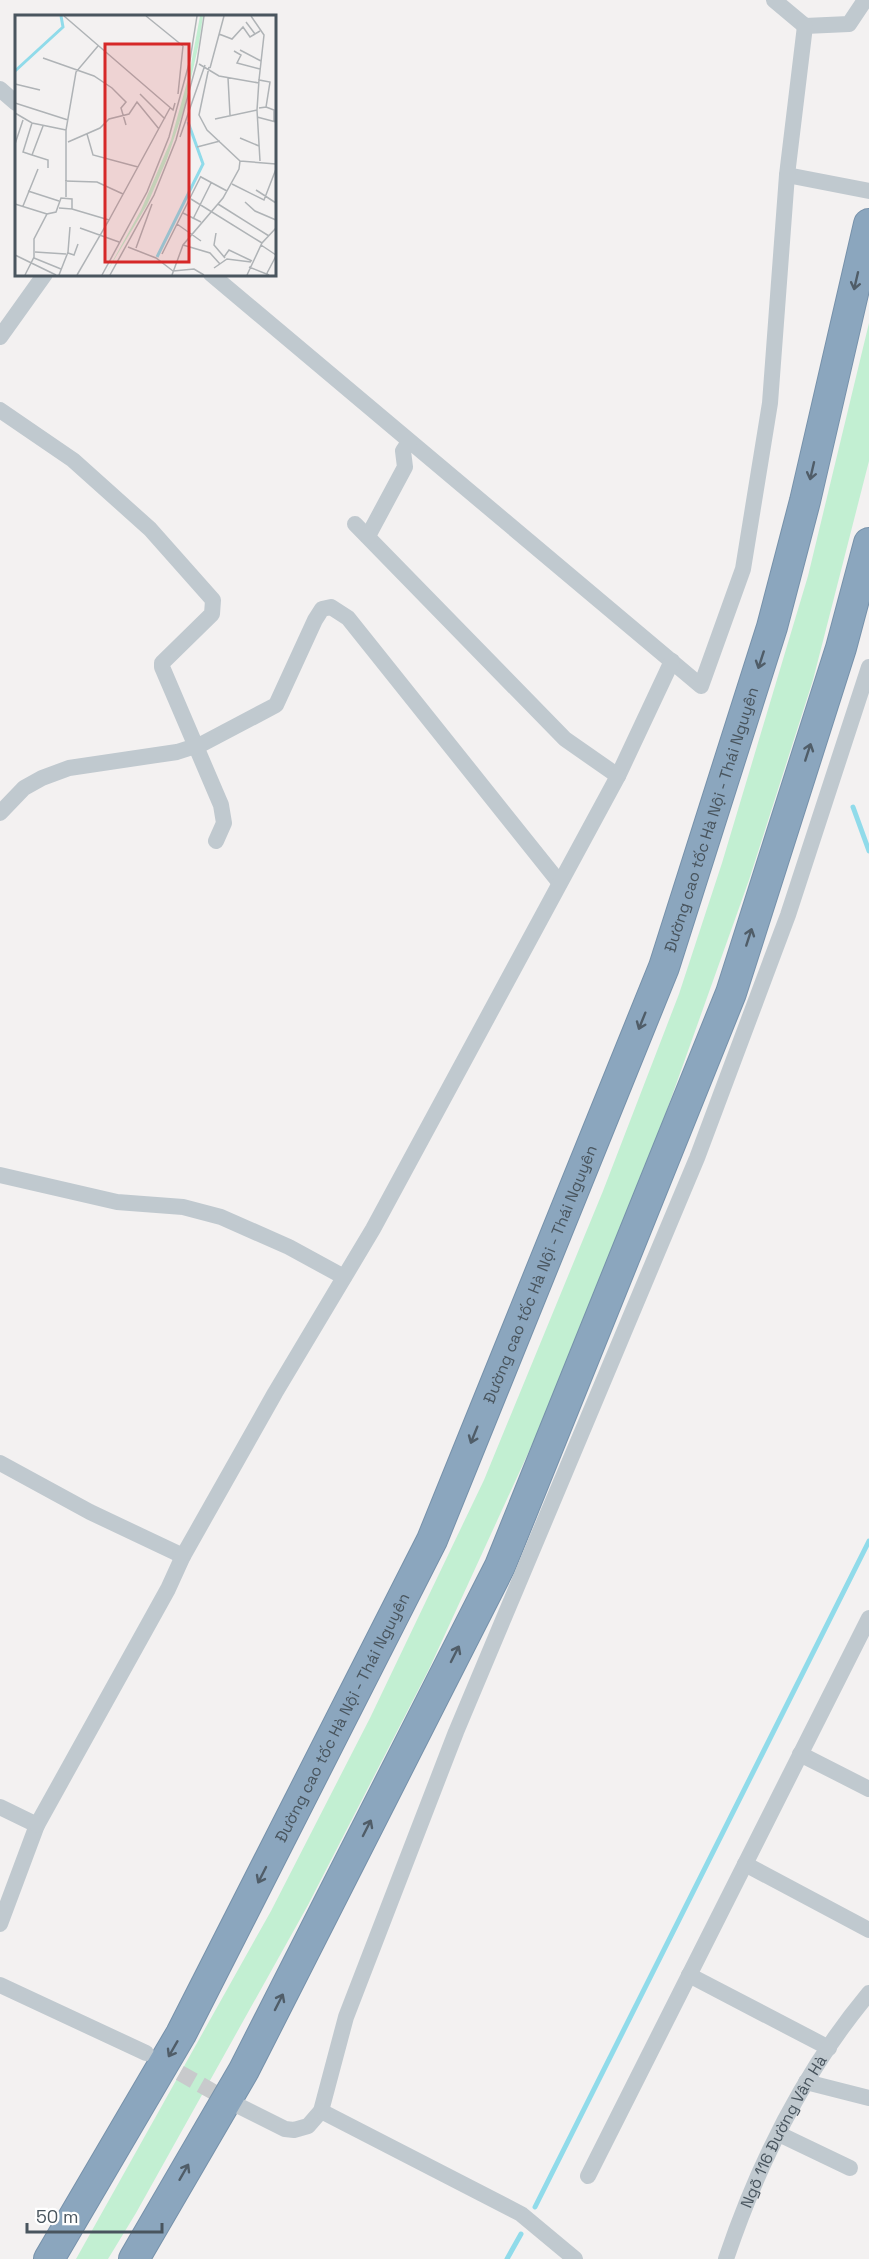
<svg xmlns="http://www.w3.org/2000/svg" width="869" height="2259" viewBox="0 0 869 2259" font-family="'Space Grotesk',sans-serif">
<rect width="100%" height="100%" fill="#f3f1f1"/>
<path fill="#c2efd2" d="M869,323v138l-56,219 -64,200 -111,311 -86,210 -122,266 -122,238 -172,308 -28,46h-32l195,-348 99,-193 114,-238 119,-289 76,-197 43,-131 86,-287z"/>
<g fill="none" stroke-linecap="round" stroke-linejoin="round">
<g stroke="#90dbea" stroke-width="5">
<path d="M853,807l16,44"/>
<path d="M535,2207l334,-666"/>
<path d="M507,2259l14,-25"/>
</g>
<path stroke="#c8cacc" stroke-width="16" stroke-dasharray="16 8" stroke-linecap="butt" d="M159,2061l74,42"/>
<g stroke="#7691aa" stroke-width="32">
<g id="motorway">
<path id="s2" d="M49,2259l132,-225 251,-494 232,-573 108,-340 33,-126 64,-277"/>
<path d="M134,2259l110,-189 256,-504 231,-573 110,-345 28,-105"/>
</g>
</g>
<g stroke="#c0c9cf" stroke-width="16">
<path d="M774,0l31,26 44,-2 16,-24"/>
<path d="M0,89l16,14"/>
<path d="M787,175l82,16"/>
<path d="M211,274l490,412 42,-117 27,-166 17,-228 18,-149"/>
<path d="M0,337l45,-63"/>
<path d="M0,410l73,50 77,69 63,71 -1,14 -50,49v4l59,138 3,18 -8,18"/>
<path d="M355,524l210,215 53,37"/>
<path d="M368,536l37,-69 -2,-16 6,-9"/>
<path d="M0,813l24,-25 18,-10 27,-10 108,-16 25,-8 74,-39 39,-85 7,-11 9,-2 17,11 211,264"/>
<path d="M0,1175l117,27 66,5 38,10 68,30 55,30"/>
<path d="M0,1463l90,49 93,44"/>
<path d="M800,1754l69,35"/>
<path d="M0,1807l37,18 -37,99"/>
<path d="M37,1825l131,-236 15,-33 92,-163 98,-164 245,-453 54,-115"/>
<path d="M745,1864l124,66"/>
<path d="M689,1975l140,73"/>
<path d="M0,1985l146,68"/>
<path d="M806,2082l63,16"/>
<path d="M239,2106l46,23 9,1 14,-4 13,-15 25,-94 110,-285 241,-574 91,-243 81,-248"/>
<path d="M321,2111l200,103 54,45"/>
<path d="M779,2134l71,34"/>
<path d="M588,2176l281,-558"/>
<path id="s1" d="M726,2259c32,-95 79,-189 143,-266"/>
</g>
<use href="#motorway" stroke="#8ba6be" stroke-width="30"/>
</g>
<defs><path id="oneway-shaft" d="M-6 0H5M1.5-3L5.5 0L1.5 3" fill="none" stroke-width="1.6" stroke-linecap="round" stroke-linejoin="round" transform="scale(1.5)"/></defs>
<g stroke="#505d68">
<use href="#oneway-shaft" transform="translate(856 281) rotate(103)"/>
<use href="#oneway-shaft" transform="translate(812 471) rotate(103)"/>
<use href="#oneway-shaft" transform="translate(761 660) rotate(108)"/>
<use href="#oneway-shaft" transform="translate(808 752) rotate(-72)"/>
<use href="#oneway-shaft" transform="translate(749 937) rotate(-72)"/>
<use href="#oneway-shaft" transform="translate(642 1021) rotate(112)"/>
<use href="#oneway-shaft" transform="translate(474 1435) rotate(112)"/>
<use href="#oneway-shaft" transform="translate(455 1654) rotate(-63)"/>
<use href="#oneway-shaft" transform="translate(367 1828) rotate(-63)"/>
<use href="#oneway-shaft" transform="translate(262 1875) rotate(117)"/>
<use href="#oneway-shaft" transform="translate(279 2002) rotate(-63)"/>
<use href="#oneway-shaft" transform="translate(173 2049) rotate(120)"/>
<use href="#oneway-shaft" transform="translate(184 2172) rotate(-60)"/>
</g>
<g text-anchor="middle" stroke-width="6" stroke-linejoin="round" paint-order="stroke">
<g font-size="16" fill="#49555e" stroke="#fff">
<text dy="6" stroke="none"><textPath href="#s2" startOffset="1588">Đường cao tốc Hà Nội - Thái Nguyên</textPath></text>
<text dy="6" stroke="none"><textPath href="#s2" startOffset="1102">Đường cao tốc Hà Nội - Thái Nguyên</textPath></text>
<text dy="6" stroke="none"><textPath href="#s2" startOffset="616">Đường cao tốc Hà Nội - Thái Nguyên</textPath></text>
<text dy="6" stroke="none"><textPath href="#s1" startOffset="140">Ngõ 116 Đường Vân Hà</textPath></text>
</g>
</g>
<g transform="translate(15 15)">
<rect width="261" height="261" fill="#f3f1f1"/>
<path d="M185,1h3l-4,27 -15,66 -17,50 -20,46 -42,70 36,-65 30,-70 18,-65z" fill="#c2efd2"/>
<path fill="none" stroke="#90dbea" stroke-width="3" d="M0,56l48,-44 -2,-11M142,242l46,-93 -15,-42"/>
<path fill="none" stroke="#afb3b6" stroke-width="1.5" d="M49,1l109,94 2,-7M131,1l37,30M236,1l13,19 -5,45M231,7l9,12 5,-3M204,19l13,5 11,-12 7,10 5,-3M225,35l21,11M219,36l7,4 -4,8 23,6M28,43l51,18 18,12 14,14 -5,6 5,17M184,49l20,12 40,7M195,53l14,-52M213,63l2,37M0,69l25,6M125,79l25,25M163,79l5,-48M0,88l53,17M251,92l8,3v11M244,93l7,-1 4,-25 -11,-2 -2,30 3,51M0,98l17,10 34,7M242,102l19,5M200,104l42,-9M28,111l-11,29 16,5v8M72,119l6,21 45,12M165,122l25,-72M225,123l19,8M53,127l32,-14 9,-9 20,-5 8,-12 22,27M0,129l8,-24M182,132l23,-6M17,140l-9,-3 9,-29M225,146l36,3M186,162l26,14M50,166l32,1 26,12M217,169l32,16 12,-31M241,175l20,13M13,176l31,10M51,182v-67l10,-58 22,-26M176,184l71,44M230,187l10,9 21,9M0,189l32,10M203,189l51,32M8,191l15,-37M57,194l37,11 -32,55M168,198l18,9M178,204l18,-36M94,205l61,-112M162,209l24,17M65,213l39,14M201,218l-2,12 11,13M168,230l27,8 10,11M246,230l15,10M113,232l28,11 17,13M121,233l16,-44M20,237l31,2M53,238l6,2 4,-11M147,239l39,-78M0,240l41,20M209,242l5,-7 23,11M19,243l27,11M234,252l20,8M199,253l13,-9 24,3M158,256l21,-2 10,6M10,260l9,-18v-18l13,-25 9,-2 5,-14 11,1v10l-13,-1M44,260l9,-23 2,-25M87,260l45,-83 22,-55 21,-77 7,-44M95,260l44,-80 22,-55 21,-78 7,-46M157,260l11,-30 40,-47 16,-29 1,-8 -33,-31 -8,-15 10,-48M232,260l15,-32 14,-15M251,260l10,-19"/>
<path fill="#d62828" fill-opacity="0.15" stroke="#d62828" stroke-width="3" d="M90,29h84v218h-84z"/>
<rect width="261" height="261" fill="none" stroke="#49555e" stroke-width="3"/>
</g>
<path d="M27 2223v9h135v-9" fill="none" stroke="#49555e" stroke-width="3"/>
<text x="36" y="2223" font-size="18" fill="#49555e" stroke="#ffffff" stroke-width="4.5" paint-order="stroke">50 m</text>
</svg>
